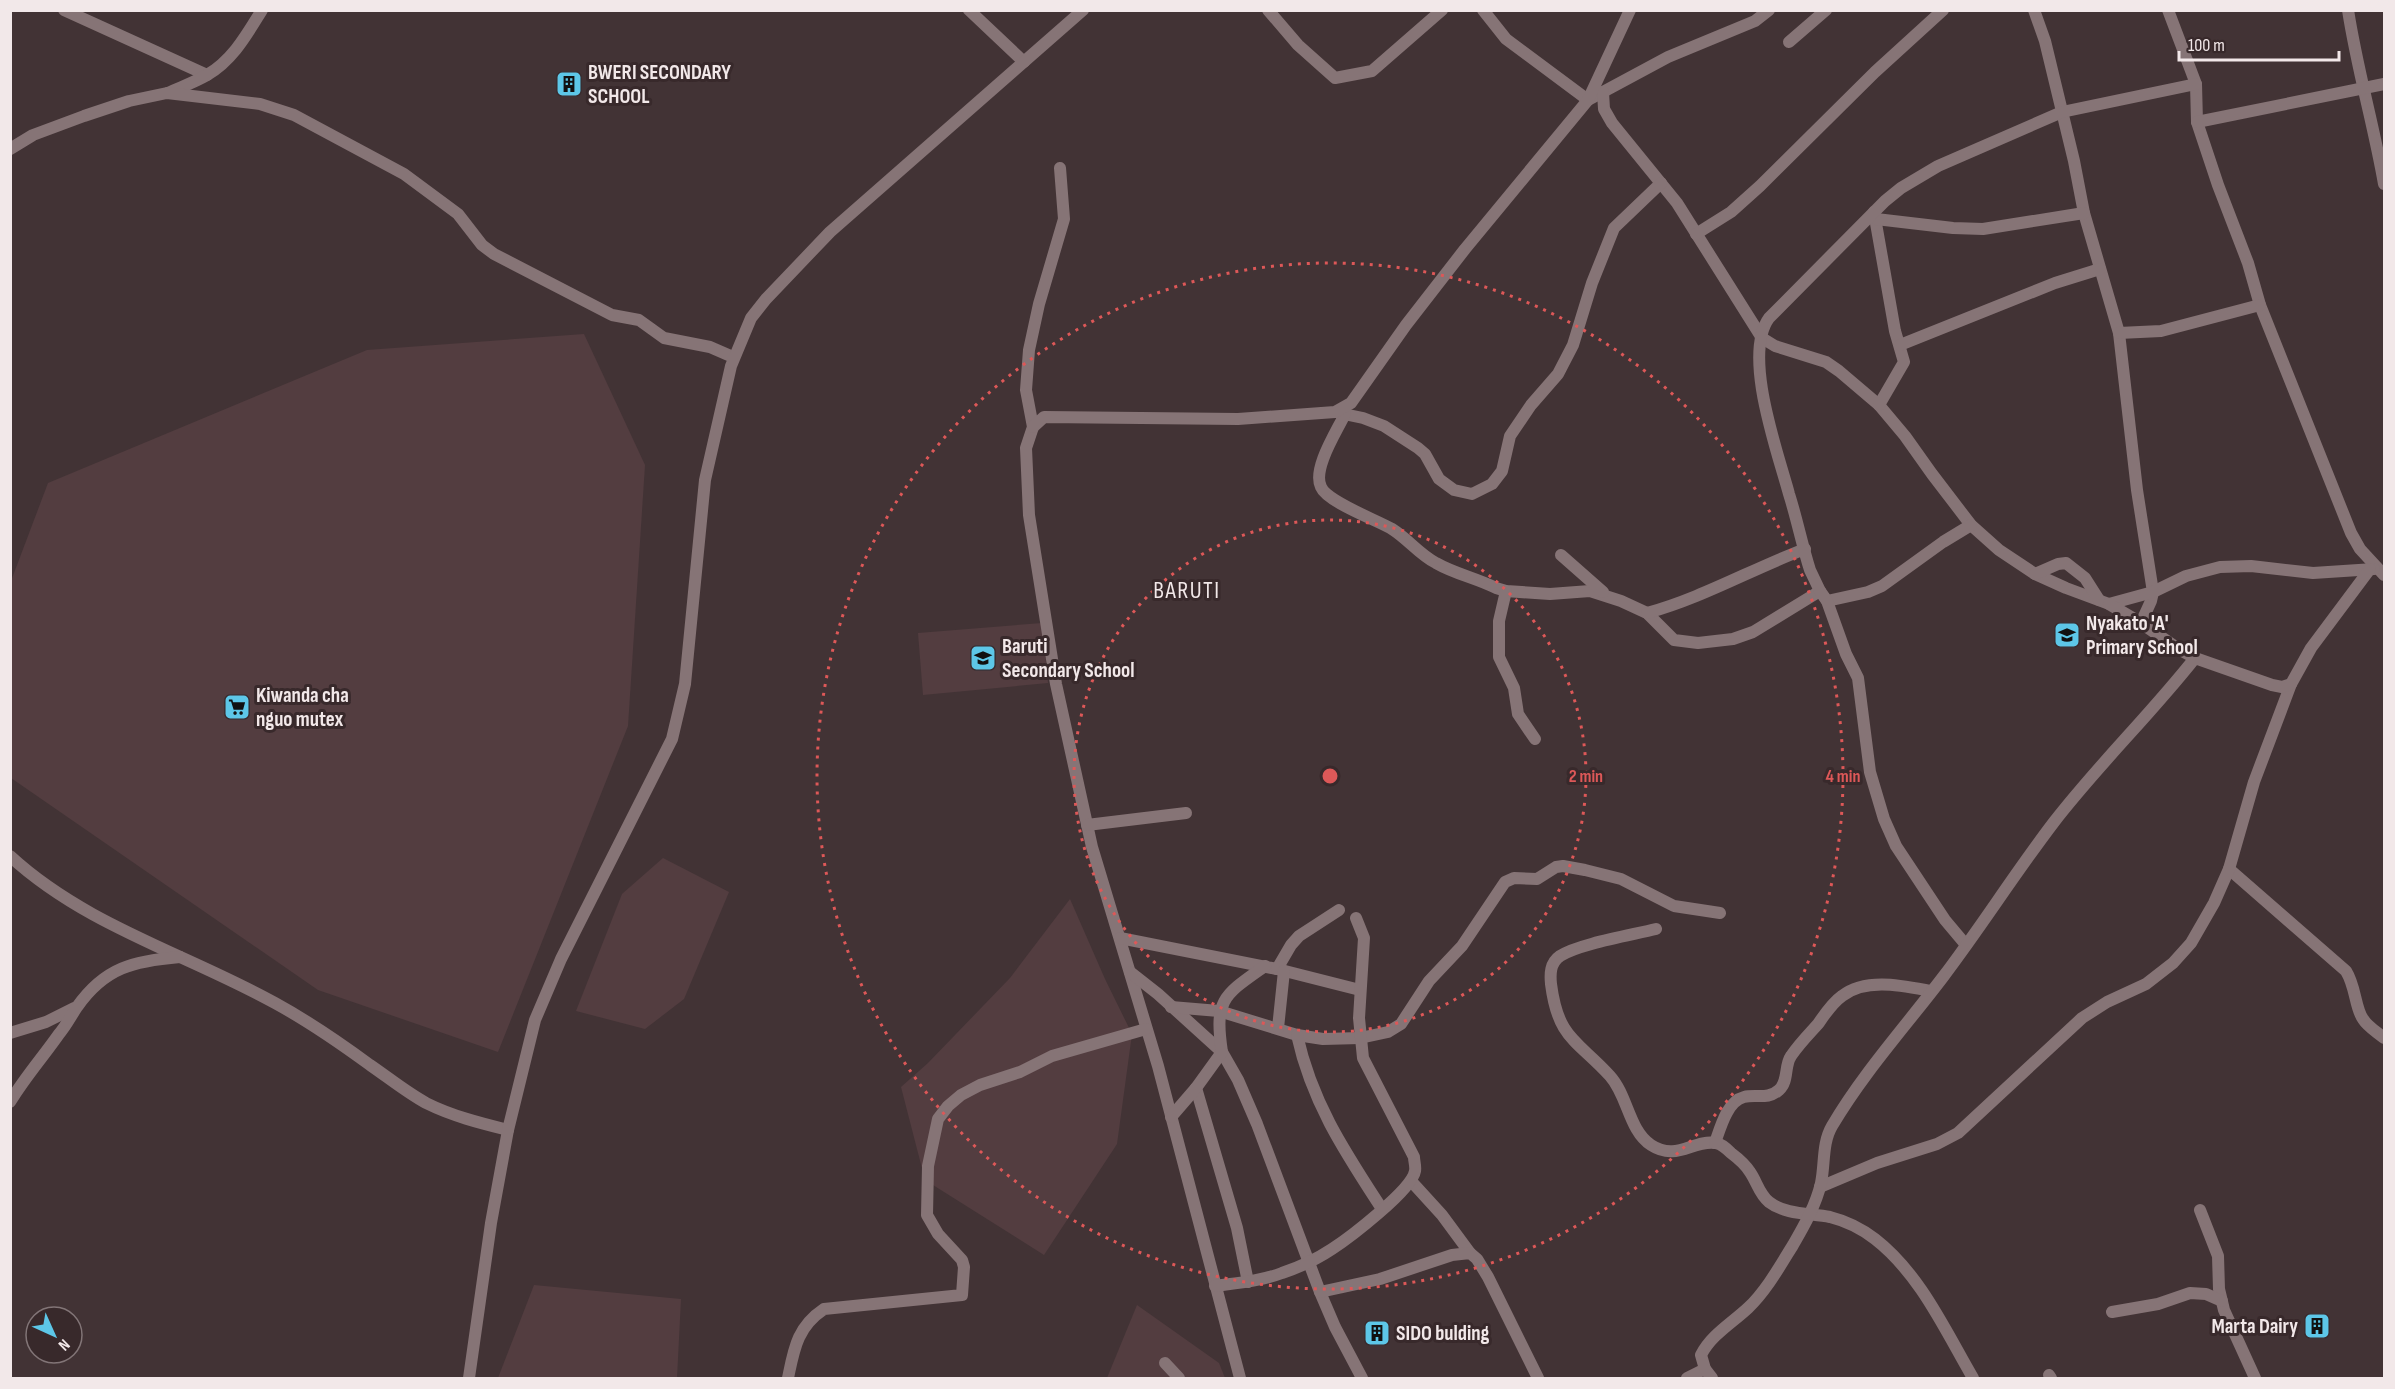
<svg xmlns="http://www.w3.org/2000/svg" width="2395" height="1389" viewBox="0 0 2395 1389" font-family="'Sofia Sans Condensed',sans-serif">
<rect width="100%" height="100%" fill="#423335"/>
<g fill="#533d40">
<path d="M584,334l61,131 -17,261 -130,326 -180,-62 -307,-212v-197l37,-98 319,-133z"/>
<path d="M1042,623l6,60 -125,12 -5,-62z"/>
<path d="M663,858l66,34 -45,107 -39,30 -69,-18 46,-117z"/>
<path d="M1070,899l35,80 27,55 -15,110 -73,111 -119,-75 -24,-93 27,-24 82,-85z"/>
<path d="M534,1285l147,14 -4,79h-179z"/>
<path d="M1137,1305l82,58 6,15h-118z"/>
</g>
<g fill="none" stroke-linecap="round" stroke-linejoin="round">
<g stroke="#867476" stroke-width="12">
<path d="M64,10l143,65"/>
<path d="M969,10l55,52"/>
<path d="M1268,10l30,35 37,33 37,-7 70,-61"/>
<path d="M1483,10l23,29 82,61 80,-43 87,-36 14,-11"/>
<path d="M2034,10l11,31 29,120 10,52 35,120 18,157 16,102 -2,9 -10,22 39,27 15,8"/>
<path d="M2168,10l28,74 1,38 21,63 30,78 12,42 91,228 9,16 24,26"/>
<path d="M2348,10c9,59 26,116 36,174"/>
<path d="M1789,42l37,-32"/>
<path d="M1603,92l1,17 8,14 65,80 85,135 13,8 51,16 13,9 40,34 26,31 27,38 39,51 28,25 36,24 31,14 43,16 44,-12 33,-16 34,-9 31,-1 62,7 61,-4"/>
<path d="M168,93c13,-6 27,-11 39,-18 26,-15 40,-41 55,-65"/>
<path d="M2197,122l187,-38"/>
<path d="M10,149l23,-14 51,-19 45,-15 38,-8 93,11 34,11 110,59 54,40 24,31 12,9 118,61 27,5 25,18 46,9 23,10"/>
<path d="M1060,168l4,51 -25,85 -10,46 -3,40 7,37 -7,21 3,67 27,169 36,163 66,219 82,312"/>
<path d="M1874,212l21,119 9,31 -25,43"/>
<path d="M1876,219l77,9 30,1 101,-16"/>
<path d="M1696,234l35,-22 29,-26 115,-114 68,-62"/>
<path d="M2119,333l42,-2 99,-26"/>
<path d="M1900,345l155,-62 45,-14"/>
<path d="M1339,413l24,5 21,8 34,22 7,6 14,25 15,11 18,4 20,-10 10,-13 8,-35 21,-31 27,-31 15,-29 19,-62 22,-55 47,-45"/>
<path d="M1345,414c-8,17 -33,55 -24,73 6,15 56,33 71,42 16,10 28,26 44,34 19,11 40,15 60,25l10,3 44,3 40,-3 31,10 26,12 27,27 24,3 35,-4 20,-7 67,-41"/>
<path d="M1033,427l11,-10 194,2 97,-7 16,-9 55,-78 59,-76 123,-149 42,-90"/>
<path d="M1561,555l42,37"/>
<path d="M2035,574l23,-10 8,-1 19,15 14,22"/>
<path d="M1506,591l-7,30v36l15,31 4,26 17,25"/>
<path d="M1827,601l41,-9 14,-6 61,-44 28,-17"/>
<path d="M2109,604l32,19"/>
<path d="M1647,613c55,-15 105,-44 158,-64"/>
<path d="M1087,825l99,-12"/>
<path d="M10,856c76,70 177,98 265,147 33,18 65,40 95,62 19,13 36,27 56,38 26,13 54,20 82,27"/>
<path d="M2229,869l117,102c10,16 9,37 17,48 5,8 14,13 21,19"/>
<path d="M1656,929c-24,6 -78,15 -96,27 -10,7 -10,18 -9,28 7,55 26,56 59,92 18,20 19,55 41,69 26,17 42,-6 65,-2 6,1 11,6 15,10 8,6 14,11 19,19 7,10 9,22 19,30 17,13 41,11 61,15 16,4 32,12 45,22 45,35 70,91 98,139"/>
<path d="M1120,938l157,31 83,21"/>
<path d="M1966,945l-21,-25 -49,-74 -12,-27 -14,-47 -12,-94 -12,-24 -19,-53 -7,-10 -10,-21c-8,-25 -13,-51 -21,-76 -11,-41 -47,-139 -20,-176l116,-117 16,-13 37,-22 124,-54 134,-28"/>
<path d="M1277,969l14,-24 8,-9 40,-26"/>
<path d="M1130,972l28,22 64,58 16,28 19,44 63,168 15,35 27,51"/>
<path d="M1171,1007l48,4 78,24 26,4 37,-1 28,-6 13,-8 28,-43 33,-35 43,-64 9,-4 23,1 19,-12 7,-1 22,4 36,9 53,27 46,7"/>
<path d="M1278,1028l6,-57"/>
<path d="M10,1033l36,-11 28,-14"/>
<path d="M1297,1035c15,68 48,117 85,174"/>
<path d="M1196,1088l41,140 11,54"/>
<path d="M10,1102c15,-25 33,-45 49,-68 7,-8 12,-18 18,-27 28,-40 57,-46 103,-50"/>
<path d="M1171,1117l25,-29 26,-36c-8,-53 2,-57 43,-86"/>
<path d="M1715,1143c5,-14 12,-42 29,-46 12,-3 24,3 35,-7 10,-9 5,-24 12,-34 8,-12 18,-22 27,-32 7,-10 14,-21 24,-28 24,-19 62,-10 89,-5"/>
<path d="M1411,1181l31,34 28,38"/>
<path d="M1820,1187l57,-24 60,-19 21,-11 124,-115 25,-16 39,-18 27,-21 18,-20 23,-40 15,-34 25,-87 37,-98"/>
<path d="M2200,1210l18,46 1,33 5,21 31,68"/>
<path d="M1215,1286c22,-3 46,-5 67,-13 18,-6 35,-14 50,-24 17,-11 80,-59 83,-78 1,-4 -1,-10 -1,-14l-51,-99 -4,-40 5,-80 -8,-20"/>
<path d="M1320,1292l60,-13 72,-24 18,-2 7,6 11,18 50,101"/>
<path d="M2112,1312l46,-8 32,-11 16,1 16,7"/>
<path d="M1165,1363l14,15"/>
<path d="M2049,1375l2,3"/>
<path d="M469,1378l22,-155 17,-93 27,-110 26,-61 111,-220 13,-55 20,-204 26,-114 20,-48 15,-19 64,-67 253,-222"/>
<path d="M788,1378c6,-29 9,-51 36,-69l138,-14 2,-28 -2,-7 -24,-26 -11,-19 1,-49 10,-47 10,-13 13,-11 19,-10 40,-13 32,-16 94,-27"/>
<path d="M1687,1378l18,-9"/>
<path d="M1712,1378l-7,-9 -4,-14c10,-20 31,-32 47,-47 18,-17 32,-42 45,-63 11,-19 23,-40 28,-62 4,-19 1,-40 11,-57 32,-54 73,-99 111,-149 38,-50 72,-104 111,-155 44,-57 96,-107 141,-164l77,27 10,2 9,-3 20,-36 59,-79"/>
</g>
</g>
<g fill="none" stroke="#dd5858" stroke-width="3" stroke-dasharray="3 6">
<circle cx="1330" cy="776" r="256"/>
<circle cx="1330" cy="776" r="513"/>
</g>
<defs>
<g id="building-square" transform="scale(1.35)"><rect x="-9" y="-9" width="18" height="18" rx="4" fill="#5dc7e8" stroke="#38292b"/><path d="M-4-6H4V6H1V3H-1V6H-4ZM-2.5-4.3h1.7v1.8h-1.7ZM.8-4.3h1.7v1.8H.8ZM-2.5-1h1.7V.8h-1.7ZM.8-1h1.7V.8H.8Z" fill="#111"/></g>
<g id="school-square" transform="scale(1.35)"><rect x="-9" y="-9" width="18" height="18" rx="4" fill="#5dc7e8" stroke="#38292b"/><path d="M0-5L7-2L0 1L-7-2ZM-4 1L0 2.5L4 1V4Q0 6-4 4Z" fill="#111"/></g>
<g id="supermarket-square" transform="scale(1.35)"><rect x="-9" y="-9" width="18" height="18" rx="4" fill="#5dc7e8" stroke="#38292b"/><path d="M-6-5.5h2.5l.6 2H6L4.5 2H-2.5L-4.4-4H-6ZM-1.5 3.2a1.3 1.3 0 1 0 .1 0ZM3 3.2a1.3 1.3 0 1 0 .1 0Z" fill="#111"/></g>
</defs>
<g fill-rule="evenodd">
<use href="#building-square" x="569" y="84"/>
<use href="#school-square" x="2067" y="635"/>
<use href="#school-square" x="983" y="658"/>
<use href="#supermarket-square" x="237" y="707"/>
<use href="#building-square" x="2317" y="1326"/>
<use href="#building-square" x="1377" y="1333"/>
</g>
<g text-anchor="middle" stroke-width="6" stroke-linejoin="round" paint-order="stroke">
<g font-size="21" font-weight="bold" fill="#f2e8e9" stroke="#38292b" text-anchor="start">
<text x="588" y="79">BWERI SECONDARY<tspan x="588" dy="24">SCHOOL</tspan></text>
<text x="2086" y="630">Nyakato 'A'<tspan x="2086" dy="24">Primary School</tspan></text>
<text x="1002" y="653">Baruti<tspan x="1002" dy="24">Secondary School</tspan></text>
<text x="256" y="702">Kiwanda cha<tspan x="256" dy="24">nguo mutex</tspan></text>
<text x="2298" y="1333" text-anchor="end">Marta Dairy</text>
<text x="1396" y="1340">SIDO bulding</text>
</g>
<g font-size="24" letter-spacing="1.5" fill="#f2e8e9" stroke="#38292b">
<text x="1187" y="598">BARUTI</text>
</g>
</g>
<circle cx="1330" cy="776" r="9" fill="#dd5858" stroke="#38292b" stroke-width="3"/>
<g font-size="18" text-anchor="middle" font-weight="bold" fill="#dd5858" stroke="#38292b" stroke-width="6" stroke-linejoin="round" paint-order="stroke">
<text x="1586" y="782">2 min</text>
<text x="1843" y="782">4 min</text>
</g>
<rect width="2395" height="1389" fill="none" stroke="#f2e8e9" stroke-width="24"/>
<g transform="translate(54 1335) rotate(135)"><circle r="28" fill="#38292b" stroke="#827577" stroke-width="1.5"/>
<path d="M0-4.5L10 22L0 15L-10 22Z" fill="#5dc7e8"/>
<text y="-9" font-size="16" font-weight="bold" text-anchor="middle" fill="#f2e8e9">N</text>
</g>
<path d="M2179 51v9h160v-9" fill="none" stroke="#f2e8e9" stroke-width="3"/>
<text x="2188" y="51" font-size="18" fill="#f2e8e9" stroke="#38292b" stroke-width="4.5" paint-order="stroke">100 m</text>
</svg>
